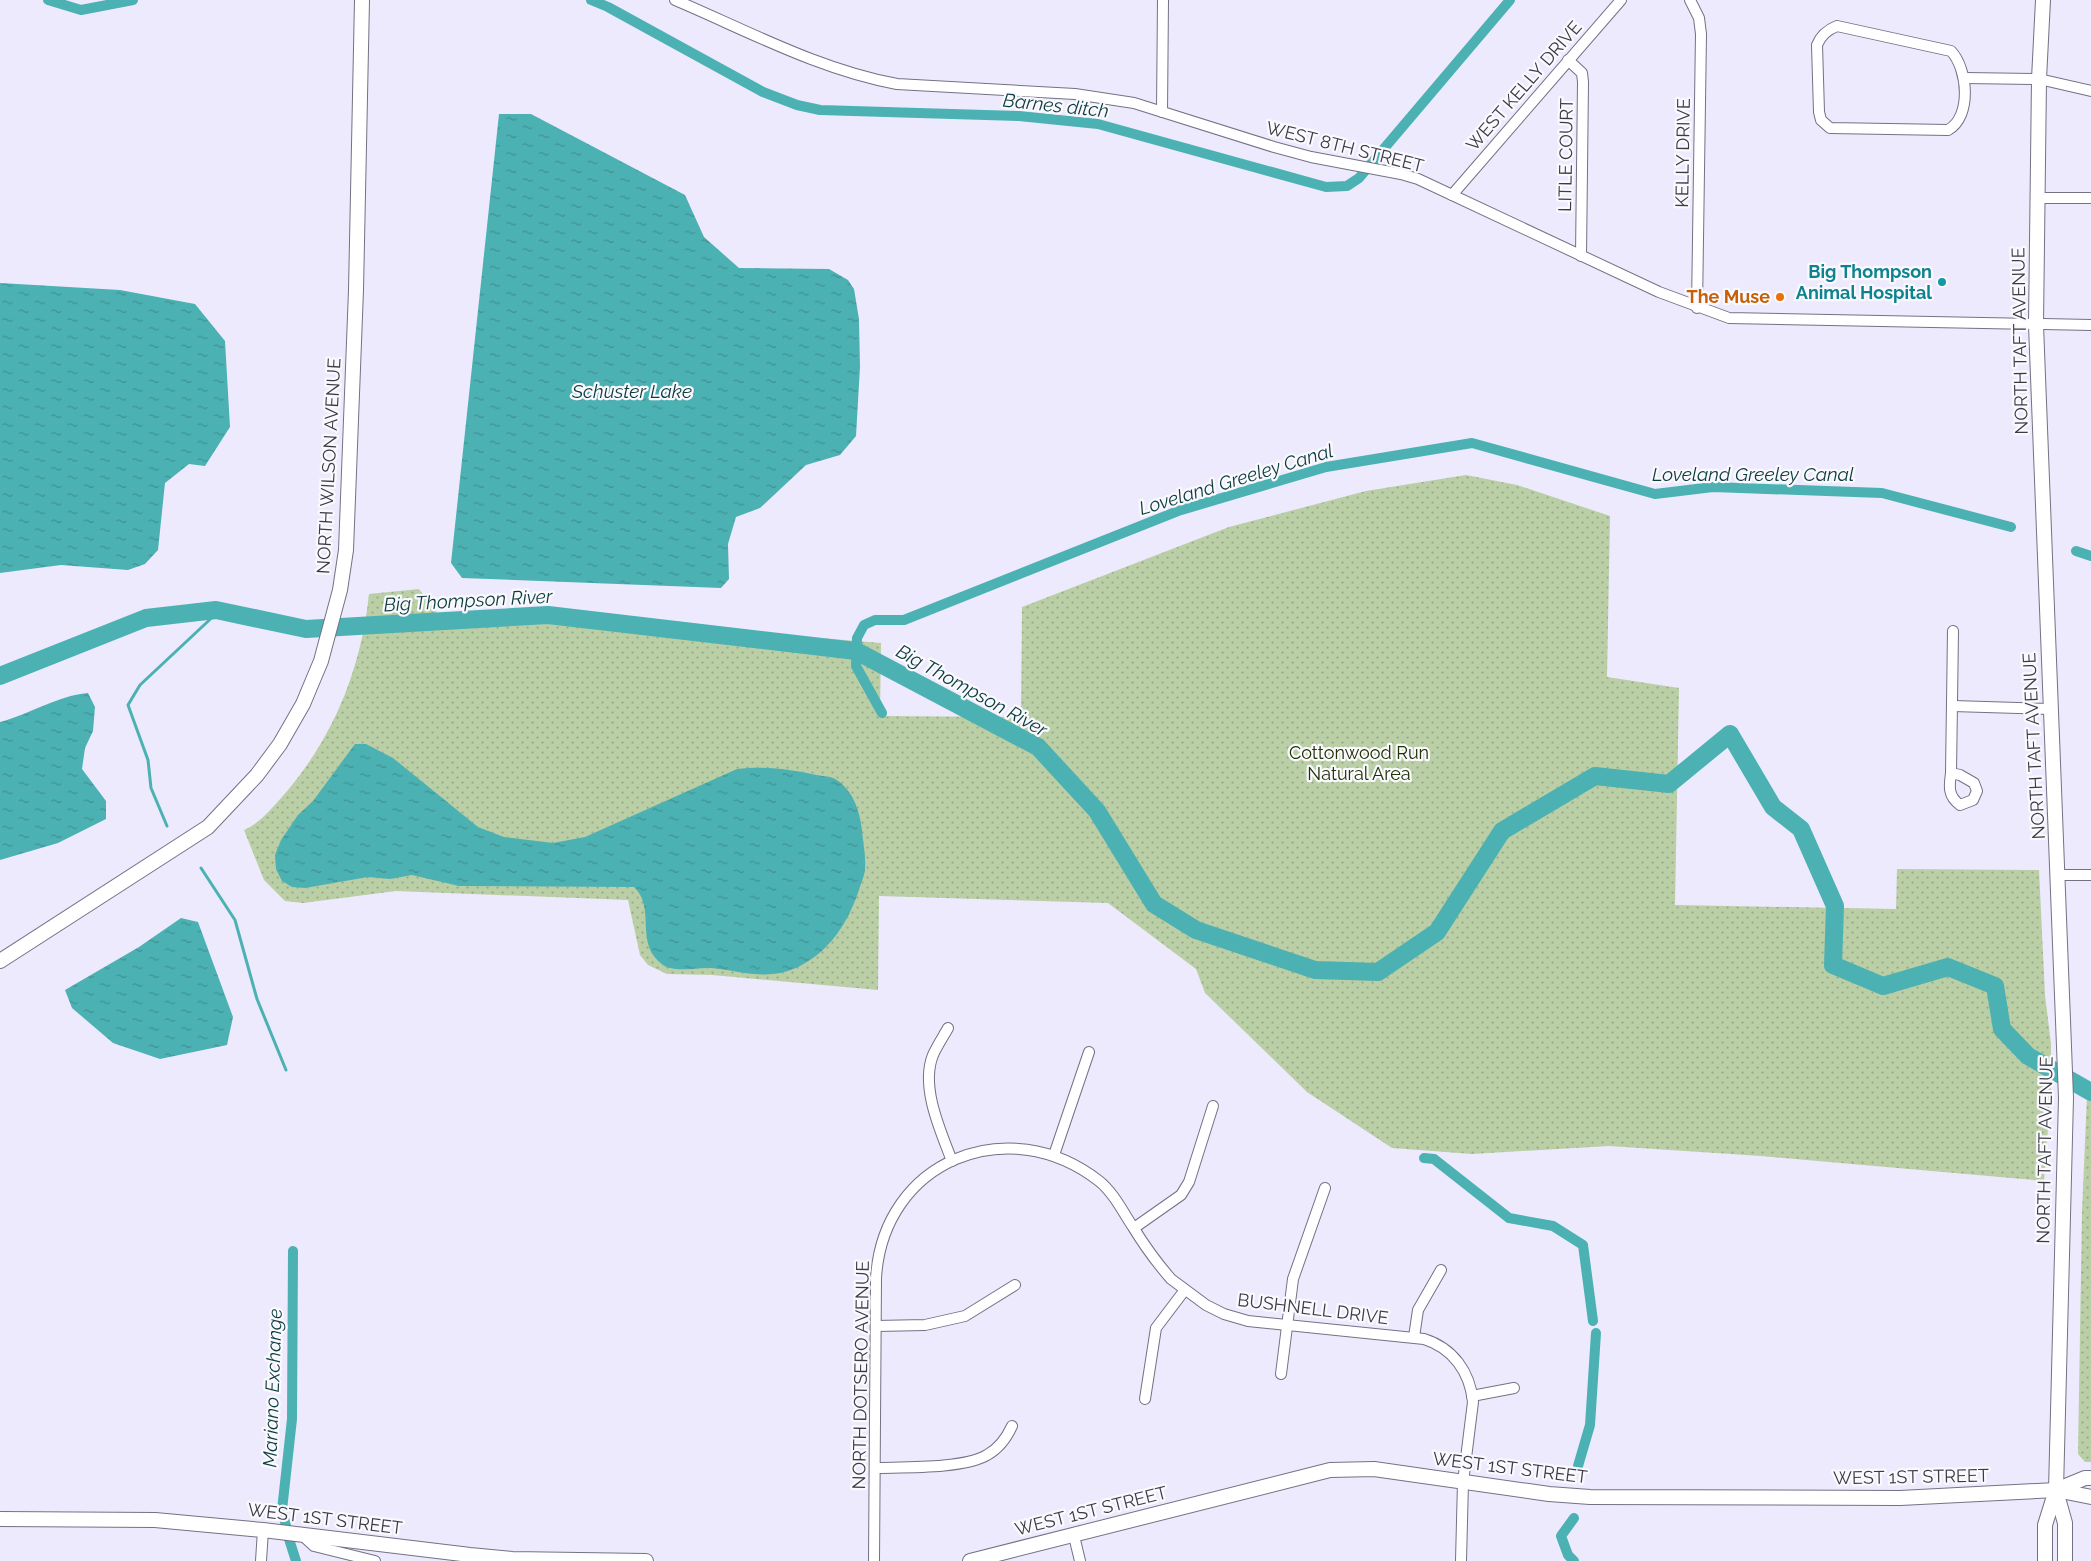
<svg xmlns="http://www.w3.org/2000/svg" width="2091" height="1561" viewBox="0 0 2091 1561" font-family="Raleway,sans-serif">
<defs>
<pattern id="park-dots" width="8" height="8" patternUnits="userSpaceOnUse" patternTransform="scale(1.25)"><rect width="8" height="8" fill="#bacfa6"/><path d="M2 2h.1M6 6h.1" fill="none" stroke="#98a989" stroke-width="1.8" stroke-linecap="round"/></pattern>
<pattern id="water-ripples" width="26" height="14" patternUnits="userSpaceOnUse" patternTransform="scale(1.25)"><rect width="26" height="14" fill="#4cb1b3"/><path d="M2 4q2-2 4 0t4 0M15 11q2-2 4 0t4 0" fill="none" stroke="#409193"/></pattern>
</defs>
<rect width="100%" height="100%" fill="#edeafd"/>
<g fill="url(#park-dots)">
<path d="M1466,475l51,10 93,31 -3,161 72,11 -4,217 221,4 1,-40 142,1 6,125 6,49v44l-7,93 -283,-25 -152,-10 -137,8 -80,-6 -85,-56 -102,-99 -9,-24 -88,-66 -229,-7 -1,94 -166,-15 -45,-1 -19,-9 -8,-10 -12,-55 -232,-9 -93,12 -18,-2 -21,-21 -20,-50c15,-6 27,-21 38,-33 51,-58 79,-127 87,-203l50,-5 24,32 100,-9 108,12 230,19 -1,73 141,1 1,-110 207,-80 137,-36z"/>
<path d="M2087,1095l4,3v364h-6l-7,-8 4,-242z"/>
</g>
<g fill="url(#water-ripples)">
<path d="M499,114h32l154,81 19,42 35,31 90,1 19,11 6,9 5,30 1,48 -4,69 -16,19 -34,10 -46,43 -24,9 -8,27 1,35 -8,9 -259,-10 -11,-15z"/>
<path d="M0,283l120,7 75,14 30,37 5,86 -25,39 -16,-2 -24,19 -7,67 -13,14 -17,6 -67,-5 -61,8z"/>
<path d="M88,693l7,14 -2,24 -8,17 -3,21 24,32v18l-48,24 -58,17v-138c31,-8 56,-26 88,-29z"/>
<path d="M355,744h11l27,14 85,69 26,10 49,6 32,-6 152,-68c28,-3 52,0 79,6 5,1 14,1 19,4 18,10 25,33 27,51 1,13 4,26 3,38 0,7 -4,15 -6,22 -11,32 -28,60 -59,76 -32,16 -57,5 -89,2 -14,-1 -36,5 -48,-3 -30,-22 -6,-56 -29,-78l-175,-1 -47,-11 -22,4 -22,-2 -63,11 -13,-1 -10,-6 -6,-12 -1,-14 6,-15 17,-25 15,-14z"/>
<path d="M181,918l17,4 35,95 -6,28 -67,14 -47,-16 -41,-35 -7,-18 74,-43z"/>
</g>
<g fill="none" stroke-linecap="round" stroke-linejoin="round">
<g stroke="#4cb1b3" stroke-width="3">
<path d="M167,826l-16,-38 -3,-28 -20,-55 12,-20 79,-74"/>
<path d="M201,868l34,52 22,79 29,71"/>
</g>
<g stroke="#4cb1b3" stroke-width="10">
<path d="M48,0l33,10 52,-10"/>
<path d="M591,0l17,7 155,85 34,13 23,5 199,6 79,8 228,63 21,-1 12,-8 151,-178"/>
<path d="M2076,551l15,5"/>
<path d="M882,713l-26,-47 1,-28 7,-13 11,-5h29l274,-109 148,-44 146,-24 183,51 58,-7 169,6 129,34"/>
<path d="M1424,1158l10,1 75,59 44,8 30,19 10,76"/>
<path d="M1578,1466l12,-41 6,-92"/>
<path d="M1574,1518l-13,18 7,19 6,6"/>
<path d="M286,1526l-4,-16 10,-91 1,-168"/>
<path d="M289,1539l7,22"/>
</g>
<path stroke="#4cb1b3" stroke-width="18" d="M0,676l146,-58 70,-8 90,19 242,-14 308,36 182,96 59,64 57,93 42,26 119,40 63,2 59,-40 65,-101 93,-55 74,8 61,-50 43,73 28,22 34,77 -2,59 50,21 65,-19 47,19 7,43 26,27 63,36"/>
<g stroke="#747185" stroke-width="12">
<g id="street">
<path d="M675,0c73,31 145,70 222,84l178,10 59,9 140,44 37,10 90,17 17,5 241,113 70,26 362,7"/>
<path d="M1690,0l9,18 2,16 -4,274"/>
<path d="M1837,26l114,25c17,18 21,66 -3,79l-118,-2 -9,-8 -2,-8 -2,-67c4,-10 10,-15 20,-19z"/>
<path d="M1568,60l14,13 1,9 -2,174"/>
<path d="M1965,78l74,1 52,12"/>
<path d="M1162,112l1,-112"/>
<path d="M1452,195l169,-195"/>
<path d="M2037,198h54"/>
<path d="M1953,706l97,3"/>
<path d="M1951,773l9,2 14,8 3,8 -4,9 -13,5c-12,-9 -11,-18 -9,-32l2,-142"/>
<path d="M2059,875h32"/>
<path d="M948,1028c-5,9 -11,18 -15,27 -13,32 8,77 19,106"/>
<path d="M1054,1155l35,-103"/>
<path d="M1134,1228l47,-33 8,-13 24,-76"/>
<path d="M876,1326l49,-1 40,-9 50,-31"/>
<path d="M1414,1337l4,-27 23,-40"/>
<path d="M1281,1374l12,-95 32,-91"/>
<path d="M1472,1396l42,-8"/>
<path d="M1145,1399l11,-71 28,-37"/>
<path d="M875,1468c29,-1 88,1 112,-13 11,-6 20,-18 25,-29"/>
<path d="M301,1534l13,12 61,15"/>
<path d="M1074,1536l6,25"/>
<path d="M261,1561l2,-31"/>
<path d="M874,1561l2,-283c7,-117 132,-168 223,-97 14,11 24,31 34,46 11,18 24,36 38,52l35,26 18,9 24,7 176,18c29,9 46,33 49,63l-10,80 -2,79"/>
</g>
</g>
<g stroke="#747185" stroke-width="16">
<g id="secondary">
<path d="M2043,0l-4,79 -3,246 30,773 -10,392 -11,35v36"/>
<path d="M0,961l208,-134 49,-52 23,-31 23,-40 18,-43 19,-71 6,-40 10,-260 6,-290"/>
<path d="M2056,1490l29,-12h6"/>
<path d="M2056,1491l9,32v38"/>
<path d="M0,1519l155,1 108,10 207,25 42,4 134,2"/>
<path d="M970,1561l360,-91 44,-1 175,25 41,3 310,1 156,-8 35,7"/>
</g>
</g>
<use href="#street" stroke="#fff" stroke-width="10"/>
<use href="#secondary" stroke="#fff" stroke-width="14"/>
</g>
<circle fill="#0f9aa8" stroke="#faf9fe" stroke-width="2" cx="1942" cy="282" r="5"/>
<circle fill="#e8710a" stroke="#faf9fe" stroke-width="2" cx="1780" cy="297" r="5"/>
<g text-anchor="middle" stroke-width="4.5" stroke-linejoin="round" paint-order="stroke">
<g font-size="18" fill="#3c3b44" stroke="#faf9fe">
<text transform="translate(1524 86) rotate(-49)" y="6">WEST KELLY DRIVE</text>
<text transform="translate(1345 147) rotate(14)" y="6">WEST 8TH STREET</text>
<text transform="translate(1683 153) rotate(-89)" y="6">KELLY DRIVE</text>
<text transform="translate(1566 155) rotate(-89)" y="6">LITLE COURT</text>
<text transform="translate(2020 341) rotate(-91)" y="6">NORTH TAFT AVENUE</text>
<text transform="translate(329 466) rotate(-87)" y="6">NORTH WILSON AVENUE</text>
<text transform="translate(2034 746) rotate(-93)" y="6">NORTH TAFT AVENUE</text>
<text transform="translate(2045 1150) rotate(-89)" y="6">NORTH TAFT AVENUE</text>
<text transform="translate(1313 1309) rotate(7)" y="6">BUSHNELL DRIVE</text>
<text transform="translate(861 1375) rotate(-89)" y="6">NORTH DOTSERO AVENUE</text>
<text transform="translate(1510 1468) rotate(7)" y="6">WEST 1ST STREET</text>
<text transform="translate(1911 1477) rotate(-1)" y="6">WEST 1ST STREET</text>
<text transform="translate(1091 1511) rotate(-14)" y="6">WEST 1ST STREET</text>
<text transform="translate(325 1519) rotate(7)" y="6">WEST 1ST STREET</text>
</g>
<g font-size="18" font-weight="bold" fill="#0d838f" stroke="#faf9fe" text-anchor="end">
<text x="1932" y="278">Big Thompson<tspan x="1932" dy="21">Animal Hospital</tspan></text>
</g>
<g font-size="18" font-weight="bold" fill="#c56008" stroke="#faf9fe" text-anchor="end">
<text x="1770" y="303">The Muse</text>
</g>
<g font-size="18" fill="#203203" stroke="#faf9fe">
<text x="1359" y="759">Cottonwood Run<tspan x="1359" dy="21">Natural Area</tspan></text>
</g>
<g font-size="19" font-style="italic" fill="#0c3c3d" stroke="#faf9fe">
<text transform="translate(1056 105) rotate(6)" y="7">Barnes ditch</text>
<text x="632" y="398">Schuster Lake</text>
<text x="1753" y="481">Loveland Greeley Canal</text>
<text transform="translate(1236 479) rotate(-17)" y="7">Loveland Greeley Canal</text>
<text transform="translate(468 600) rotate(-3)" y="7">Big Thompson River</text>
<text transform="translate(972 690) rotate(29)" y="7">Big Thompson River</text>
<text transform="translate(272 1388) rotate(-88)" y="7">Mariano Exchange</text>
</g>
</g>
</svg>
